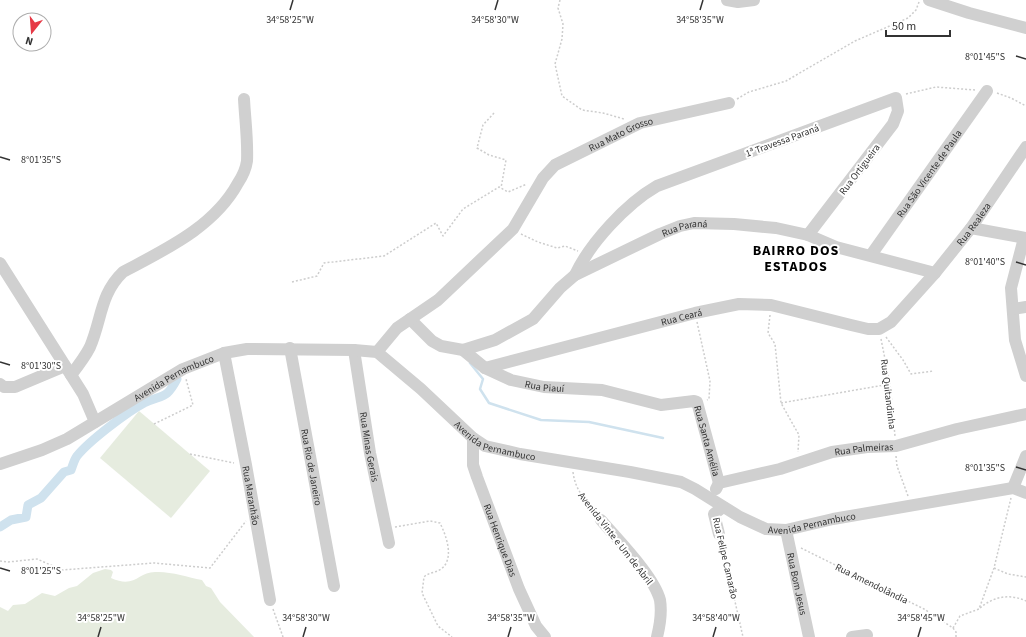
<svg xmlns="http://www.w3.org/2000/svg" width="1026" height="637" viewBox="0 0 1026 637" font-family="'Source Sans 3',sans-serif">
<rect width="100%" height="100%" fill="#fff"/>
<g fill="#e6ecdf">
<path d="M139,411l71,60 -39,47 -71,-60z"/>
<path d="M105,569l6,1 2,2 -2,6c24,11 27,-6 44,-6 15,-1 32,5 47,8l4,6 5,2 9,14 34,35h-254v-30l8,4 5,-6 12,-1 17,-11 13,3 14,-8 8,-2 16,-13z"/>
</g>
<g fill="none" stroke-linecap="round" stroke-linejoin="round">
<path stroke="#cfe2ee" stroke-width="2.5" d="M470,363l13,16 -3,10 9,14 52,17 48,2 74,16"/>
<path stroke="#cfe2ee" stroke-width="9" d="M0,527l11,-7 15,-3 2,-12 13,-7 23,-26 7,-2c2,-5 3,-10 6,-14 12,-15 50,-44 67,-53 19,-9 22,-3 33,-24"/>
<g stroke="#cdcdcd" stroke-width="1.5" stroke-dasharray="2 2" stroke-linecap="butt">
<path d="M560,0l-2,8 5,16 -1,15 -7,25 7,32 20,14 21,3 21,6"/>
<path d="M997,93l14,5 15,8"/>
<path d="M906,94l30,-7 39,3"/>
<path d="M737,99l12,-7 37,-11 69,-40 53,-23 8,-8 3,-8"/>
<path d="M494,113l-11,12 -6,23 12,7 17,5 -5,28"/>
<path d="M521,234l17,8 19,6 8,-2 13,5"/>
<path d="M292,282l25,-6 7,-13 60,-7 52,-33 7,13 20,-27 36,-22 9,5 19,-8"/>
<path d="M770,315l-2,18 7,11 6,59 18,32 -1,17"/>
<path d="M697,322l13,59 -1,18 -2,1"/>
<path d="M886,337l17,23 8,14 22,-3"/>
<path d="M881,339l9,45 5,52"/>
<path d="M781,403l109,-19"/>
<path d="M154,424l39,-19 -7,-26"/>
<path d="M190,454l44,9"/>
<path d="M896,456l1,10 11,30"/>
<path d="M573,472c2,17 11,27 22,40"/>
<path d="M395,527l35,-6 10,2c6,12 15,36 1,46 -5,4 -12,3 -17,8l-2,16 16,33 14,11"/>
<path d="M722,544l21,93"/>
<path d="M801,548l123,61 29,19 3,4v5"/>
<path d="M0,561l8,1 29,-3 25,11 92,-7 56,5 36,-47"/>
<path d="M994,568l14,6 18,3"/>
<path d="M980,608c13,-11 29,-15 46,-7"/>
<path d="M273,609l10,28"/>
<path d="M953,628l7,-12 19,-7 15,-41 17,-70"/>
</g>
<g stroke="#d0d0d0" stroke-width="12">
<path d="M727,0l11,2 16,-2"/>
<path d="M929,0l40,13 57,15"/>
<path d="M971,228l55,10"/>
<path d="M1024,238l-13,50 4,52 11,36"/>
<path id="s1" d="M871,255l116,-164"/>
<path d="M0,263l83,131 12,28"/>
<path d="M575,275c15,-32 51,-71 82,-89l239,-88 2,13 -5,13 -85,111"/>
<path d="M1013,309l13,-2"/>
<path id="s2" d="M410,319l22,22 9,5 22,4 22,18 26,12 33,7 58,3 59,15 33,-4 3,1 22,81"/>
<path id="s3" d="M290,348l44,238"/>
<path id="s4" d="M354,350l16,103 19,90"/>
<path id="s5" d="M463,350l32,-10 38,-21 27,-31 15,-13 85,-41 20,-8 14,-3 40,1 42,4 32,7 28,12 99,26"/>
<path id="s6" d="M377,352l20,-24 41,-28 75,-71 30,-51 12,-13 85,-42 89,-20"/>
<path id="s7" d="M224,353l22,112 24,135"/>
<path id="s8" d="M485,368l210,-55 44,-9 32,1 80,20 17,4h11l12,-7 44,-49 36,-45 55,-81"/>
<path d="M71,375c7,-9 14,-18 19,-28 12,-28 10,-53 33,-75 43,-23 91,-45 115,-89 4,-6 8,-15 9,-22 1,-21 -2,-42 -3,-62"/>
<path d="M0,384l4,3h11l50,-21"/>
<path id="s9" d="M473,438v27l4,12 42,112 17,37 9,11"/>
<path id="s10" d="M0,464l42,-14 25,-11 116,-70 41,-16 23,-4 107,1 23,2 44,37 52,49 12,8 35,8 110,18 51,10 14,7 45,28 26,12 20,1 47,-11 180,-31 13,5"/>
<path d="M1013,488l13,-32"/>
<path id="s11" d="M716,489l3,-6 61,-14 52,-17 35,-5 29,-1 61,-17 69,-15"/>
<path d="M601,520c16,19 53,56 59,80 2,12 0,25 -3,37"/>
<path id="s12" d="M786,530l23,107"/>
<path d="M719,534l-5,-20 9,-7"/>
<path d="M852,637l15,-2"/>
</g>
</g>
<path fill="none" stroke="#333" stroke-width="1.5" d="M290,10l3,-10M495,10l3,-10M700,10l3,-10M1016,56l10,3M0,157l10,3M1016,262l10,3M0,362l10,3M1016,467l10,3M0,568l10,3M98,637l3,-10M303,637l3,-10M508,637l3,-10M713,637l3,-10M918,637l3,-10"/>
<g text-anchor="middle" stroke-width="4" stroke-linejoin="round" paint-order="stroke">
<g font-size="10" fill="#333" stroke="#fff">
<text dy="4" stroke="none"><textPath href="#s6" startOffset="334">Rua Mato Grosso</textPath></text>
<text transform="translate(782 140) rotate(-20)" y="4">1ª Travessa Paraná</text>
<text transform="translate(859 169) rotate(-53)" y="4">Rua Ortigueira</text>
<text dy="4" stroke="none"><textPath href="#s1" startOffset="100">Rua São Vicente de Paula</textPath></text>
<text dy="4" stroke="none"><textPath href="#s8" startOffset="547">Rua Realeza</textPath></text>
<text dy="4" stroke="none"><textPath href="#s5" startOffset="258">Rua Paraná</textPath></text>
<text dy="4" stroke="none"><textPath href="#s8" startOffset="203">Rua Ceará</textPath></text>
<text dy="4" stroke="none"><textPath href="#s10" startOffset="195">Avenida Pernambuco</textPath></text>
<text dy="4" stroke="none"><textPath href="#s2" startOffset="155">Rua Piauí</textPath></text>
<text transform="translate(889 394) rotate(83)" y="4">Rua Quitandinha</text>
<text dy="4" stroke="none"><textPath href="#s10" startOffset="555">Avenida Pernambuco</textPath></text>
<text dy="4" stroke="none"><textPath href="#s2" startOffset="350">Rua Santa Amélia</textPath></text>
<text dy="4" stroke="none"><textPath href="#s4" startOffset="98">Rua Minas Gerais</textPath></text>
<text dy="4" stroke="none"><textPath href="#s11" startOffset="156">Rua Palmeiras</textPath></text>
<text dy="4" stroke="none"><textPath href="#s3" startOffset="121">Rua Rio de Janeiro</textPath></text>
<text dy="4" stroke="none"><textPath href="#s7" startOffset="145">Rua Maranhão</textPath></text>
<text dy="4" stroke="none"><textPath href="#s10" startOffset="891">Avenida Pernambuco</textPath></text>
<text transform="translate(616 538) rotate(52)" y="4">Avenida Vinte e Um de Abril</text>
<text dy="4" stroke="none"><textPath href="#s9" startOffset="107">Rua Henrique Dias</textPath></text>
<text transform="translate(726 558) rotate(77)" y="4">Rua Felipe Camarão</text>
<text dy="4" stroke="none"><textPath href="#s12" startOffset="55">Rua Bom Jesus</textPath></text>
<text transform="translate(872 583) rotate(26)" y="4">Rua Amendolândia</text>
</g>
<g font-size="14" font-weight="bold" letter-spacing="1" fill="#000" stroke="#fff">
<text x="796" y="255">BAIRRO DOS<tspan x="796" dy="16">ESTADOS</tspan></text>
</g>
</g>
<g font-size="10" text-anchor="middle" fill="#333" stroke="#fff" stroke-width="4" stroke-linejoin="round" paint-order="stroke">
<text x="290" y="23">34°58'25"W</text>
<text x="495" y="23">34°58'30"W</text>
<text x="700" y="23">34°58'35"W</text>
<text x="985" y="60">8°01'45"S</text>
<text x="41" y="163">8°01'35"S</text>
<text x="985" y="265">8°01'40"S</text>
<text x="41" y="369">8°01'30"S</text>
<text x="985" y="471">8°01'35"S</text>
<text x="41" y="574">8°01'25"S</text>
<text x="101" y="621">34°58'25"W</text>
<text x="306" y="621">34°58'30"W</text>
<text x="511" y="621">34°58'35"W</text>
<text x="716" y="621">34°58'40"W</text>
<text x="921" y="621">34°58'45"W</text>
</g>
<g transform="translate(32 32) rotate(197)"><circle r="19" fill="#ffffff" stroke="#adadad"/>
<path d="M0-3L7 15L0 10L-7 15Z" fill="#e63946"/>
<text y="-6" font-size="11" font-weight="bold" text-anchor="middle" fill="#333333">N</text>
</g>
<path d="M886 30v6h64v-6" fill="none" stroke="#333333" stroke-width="2"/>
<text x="892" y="30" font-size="12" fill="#333333" stroke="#ffffff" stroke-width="3" paint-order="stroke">50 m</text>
</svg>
